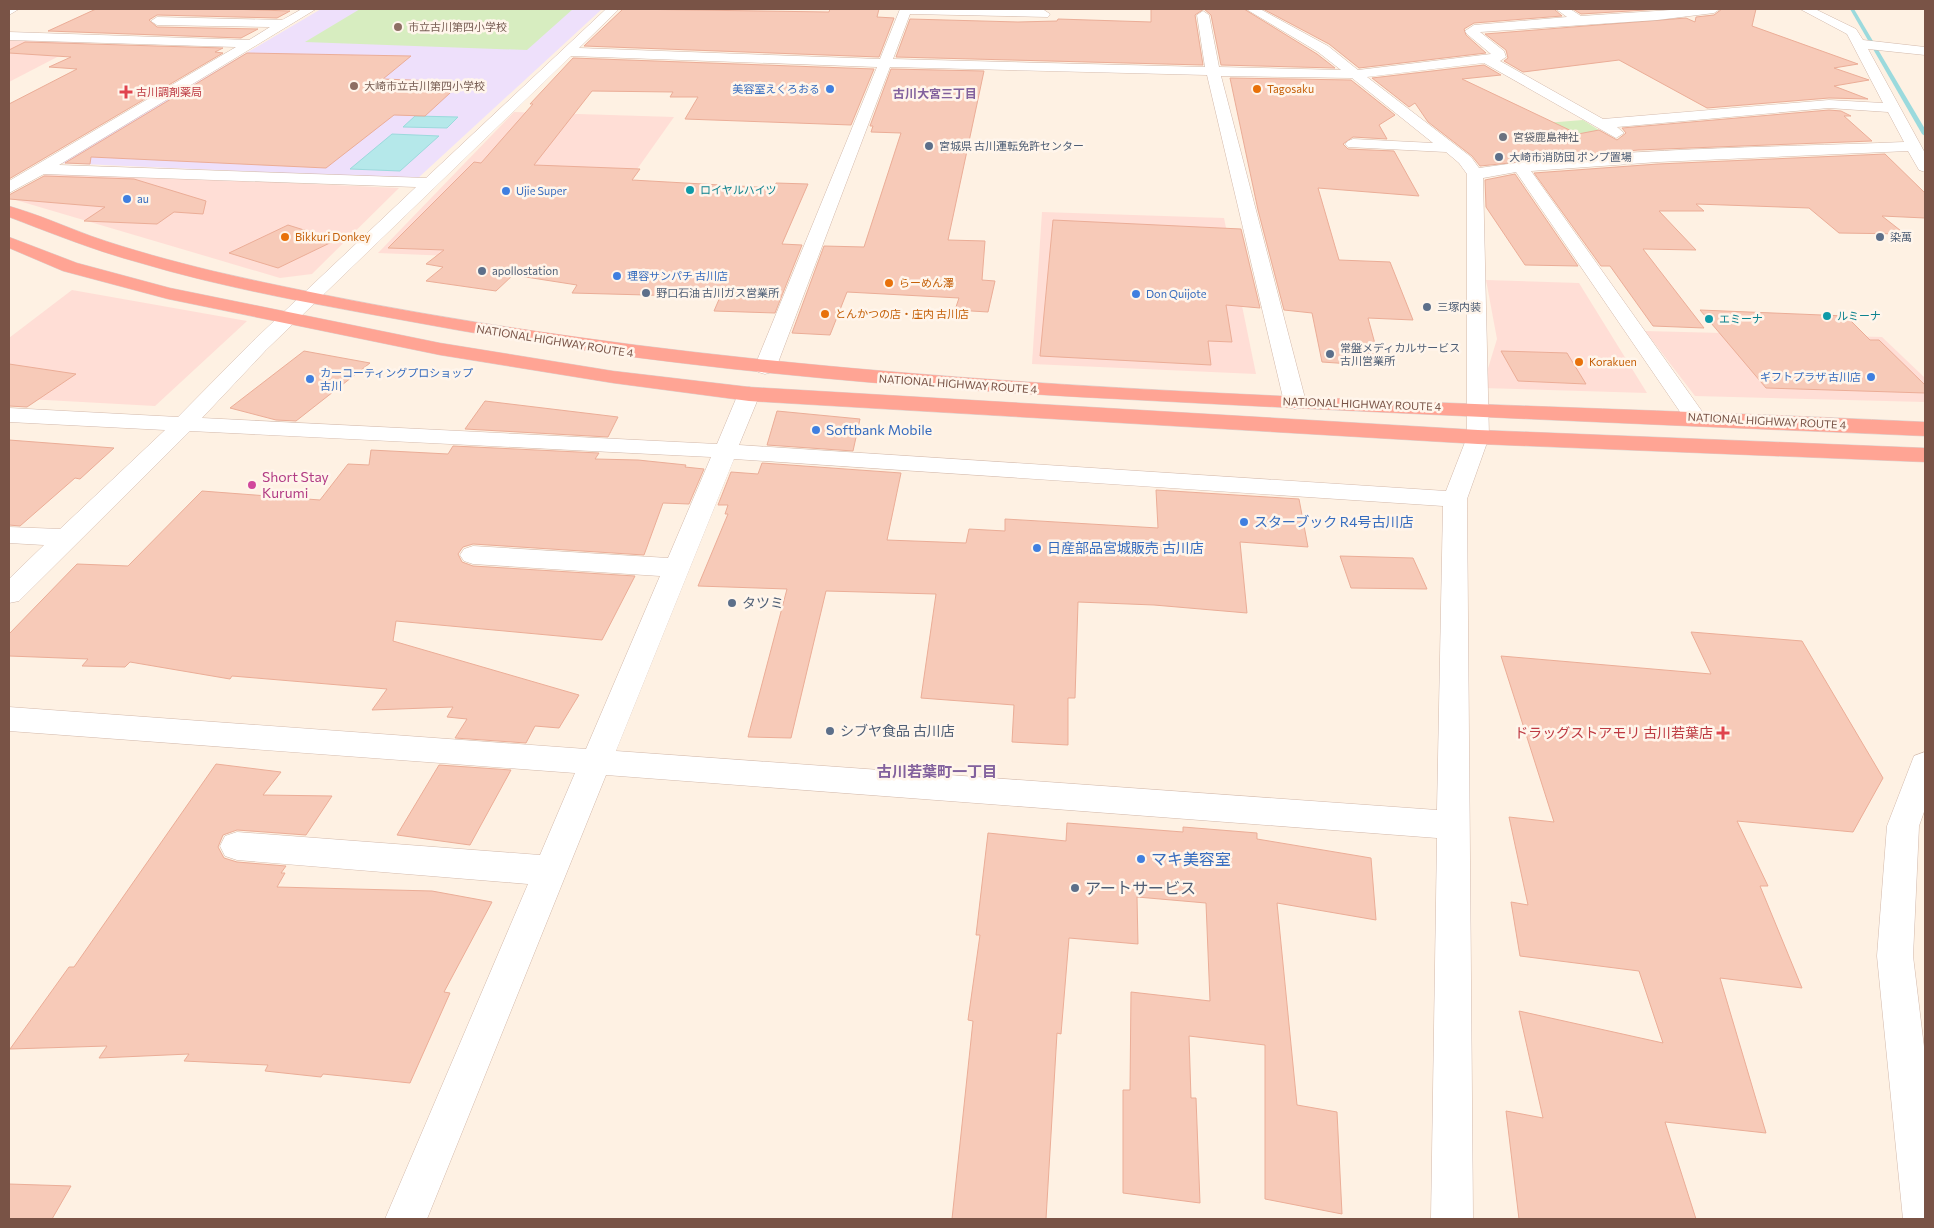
<svg xmlns="http://www.w3.org/2000/svg" width="1934" height="1228" viewBox="0 0 1934 1228" font-family="Commissioner,'Noto Sans JP',sans-serif">
<rect width="100%" height="100%" fill="#fef1e3"/>
<g fill="#ffded6">
<path d="M9,39l79,2 -79,41z"/>
<path d="M514,112l160,5 -102,144 -194,-8z"/>
<path d="M49,172l350,16 -87,86 -32,4 -271,-80z"/>
<path d="M1042,212l182,6 32,156 -224,-10z"/>
<path d="M1486,280l93,3 68,110 -165,-5 15,-49z"/>
<path d="M72,290l175,31 -92,85 -146,-8v-60z"/>
<path d="M1645,331l237,6 43,41v24l-230,-6z"/>
</g>
<path fill="#eee0fb" d="M321,9h281l-185,170 -357,-16z"/>
<g fill="#d7edc0">
<path d="M360,9h213l-46,41 -222,-8z"/>
<path d="M1583,120l19,12 -17,2 29,18 -34,3 -47,-31z"/>
</g>
<g fill="#b5e8ea" stroke="#9bdadd">
<path d="M415,116l43,1 -11,11 -44,-1z"/>
<path d="M392,134l47,2 -39,35 -50,-2z"/>
</g>
<g fill="none" stroke-linecap="round" stroke-linejoin="round">
<path fill="#9bdadd" fill-rule="evenodd" d="M1850,9h4l71,120v7l-3,-2z"/>
</g>
<g fill="#f7cab8" stroke="#ebad97">
<path d="M96,9h132l62,2 -13,7 -120,-3 -8,5 8,7 101,2 -17,9 -193,-7z"/>
<path d="M623,9l206,3 1,-3h49l-2,8 17,1 -15,39 -295,-11z"/>
<path d="M1151,9h93l73,45 18,14 -114,-3 -10,-50 -7,-6 -9,6 8,50 -307,-8 14,-38 108,3 39,-1 1,-2 93,3z"/>
<path d="M1263,9h291l8,7 -88,7 -10,6 2,6 20,18 -127,15 -30,-24z"/>
<path d="M1573,9h89l-81,5z"/>
<path d="M1722,9h34l-4,17 106,38 -24,4 35,12 -35,6 34,13 -39,-1 -122,10 -88,-48 -96,12 -19,-11 4,-3 -2,-8 -21,-16 201,-16 9,4 1,-5 18,-2z"/>
<path d="M25,42l198,6 -8,4 8,1 -214,126v-75l68,-35 -28,-2 22,-10 -62,-4v-3z"/>
<path d="M247,53l164,3 -28,23 79,3 -37,34 -31,-1 -68,53 -235,-11 -1,7 -25,-1z"/>
<path d="M573,58l301,11 -23,56 -166,-6 13,-22h-28l3,-5 -81,-1 -58,74 106,4 -8,11 142,8 2,-5 32,1 -26,60 20,1 -27,68 -61,-2 6,-14 -148,-4 5,-8 -64,-10 -17,16 -70,-10 17,-14 -17,-3 18,-14 -56,-2 86,-86 7,1 52,-59h-3z"/>
<path d="M1484,65l17,10 -39,4 116,55 21,-4 18,10 9,-7 -4,-5 207,-18 12,1 10,5h-7l28,25 -234,9 -158,16 -8,-10 -44,-34 -13,-19 -6,4 -37,-29z"/>
<path d="M891,69l93,2 -36,169 37,1 -3,39 13,1 -7,31 -33,-2 4,-12 -112,-6 -17,43 -38,-2 32,-87 40,1 37,-114 -30,-1 2,-6h-3z"/>
<path d="M1230,78l121,2 44,35 -16,10 8,14 -34,-2 -10,7 5,5 46,2 25,45 -101,-8 21,72 51,2 23,58 -45,-2 13,48 -59,-4 -10,-49 -28,-3 -26,-100z"/>
<path d="M1885,154l40,39v25l-43,-2 23,18 -66,-1 -30,-25 -113,-4 8,7h-45l37,39 -53,-1 61,79 -51,-2 -43,-60h-9l-67,-93 124,-9z"/>
<path d="M1515,174l63,92 -53,-1 -39,-58 -1,-27z"/>
<path d="M44,176l90,3 72,22 -3,13 -29,-2 -17,12 -73,-3 21,-14 -96,-8v-4z"/>
<path d="M1053,220l188,9 19,79 -34,-3 6,37 -24,-1 3,24 -171,-9z"/>
<path d="M288,225l48,15 -58,28 -49,-15z"/>
<path d="M1700,310l146,6 24,24h9l46,45v8l-159,-5z"/>
<path d="M304,351l66,12 -74,58 -20,-1 -46,-12z"/>
<path d="M1501,351l66,2 19,31 -68,-3z"/>
<path d="M9,364l67,10 -49,33 -18,-1z"/>
<path d="M485,401l133,16 -10,20 -143,-8z"/>
<path d="M777,411l83,8 -7,32 -86,-6z"/>
<path d="M9,440l105,8 -34,31 -5,-1 -55,48 -11,-1z"/>
<path d="M453,446l146,7 -4,6 43,1 48,5 -1,2 19,2 -15,35 -26,-1 -19,52 -171,-11 -10,3 -5,7 4,8 11,4 162,10 -33,64 -206,-19 -3,20 186,54 -20,33 -24,-2 -9,17 -71,-5 12,-19 -20,-2 6,-10 -81,3 15,-21 -155,-13 -2,3 -100,-17 -5,5 -43,-1 6,-7 -79,-3v-22l68,-70 51,2 74,-75 118,9 28,-36 21,1 2,-15 77,4z"/>
<path d="M762,463l139,10 -14,67 79,3 3,-14 36,2v-12l153,9 -2,-38 143,9 9,48 -68,-5 7,71 -93,-8 -76,-3 -3,96h-7v47l-56,-3 2,-37 -93,-7 15,-104 -110,-3 -35,147 -43,-1 39,-148 -89,-3 30,-72h-3l3,-9h-10l13,-33 27,2z"/>
<path d="M1340,556l73,2 14,31 -76,-1z"/>
<path d="M1691,632l111,9 81,137 -30,54 -116,-11 31,65h-8l42,102 -82,-10 46,155 -101,-11 31,97h-177l-13,-108 37,7 -24,-107 144,32 -24,-72 -119,-15 -9,-54 17,3 -19,-88 45,5 -53,-166 210,18z"/>
<path d="M216,764l65,8 -18,23 69,1 -26,39 -69,-5 -14,5 -5,12 6,11 13,4 49,4 -5,7h4l-8,14 155,4 60,11 -48,90 6,1 -40,90 -87,-9 -2,3 -56,-6 3,-6 -84,-4 5,-7 -90,4 8,-12 -97,3 59,-82h5z"/>
<path d="M439,765l72,5 -41,75 -73,-10z"/>
<path d="M1067,823l116,9v-5l74,6v6l114,19 5,62 -99,-17 20,202 40,7 5,102 -77,-15v-154l-76,-9 2,62h5l4,105 -77,-10v-103h7l1,-98 79,9 -4,-98 -69,-6 1,47 -69,-6 -8,96 -4,-1 -11,186h-94l21,-198 -5,-1 12,-85h-4l12,-102 78,8z"/>
<path d="M9,1184l62,2 -19,33h-43z"/>
</g>
<g fill="none" stroke-linecap="round" stroke-linejoin="round">
<g stroke="#d3b9ab" stroke-width="1">
<g id="street">
<path d="M9,9h10l-10,6z"/>
<path d="M302,9h14l-257,156 367,13 180,-169h13l-40,39 301,11 20,-50 144,1 6,4 -2,3 -138,-3 -17,45 312,8 -8,-52 6,-4 6,4 10,52 122,3 -23,-18 -72,-43h14l68,37 30,24 133,-16 -24,-20 -2,-3 9,-6 93,-8 -11,-8h14l11,7 105,-7h34l-6,4 -57,7 -177,12 24,19 2,6 -6,4 103,58 226,-19 54,3 -36,-69 -47,-25h15l41,20 7,11 62,7v8l-57,-6 57,104v19l-6,-2 -11,-19 -250,11 -127,9 175,246 -3,5 -8,2 -8,-2 -171,-250 -33,6 6,259 -22,62 6,720h-42l6,-381 -831,-63 -179,444h-42l143,-335 -291,-24 -12,-4 -5,-10 5,-10 12,-4 303,23 35,-82 -566,-42v-24l577,42 74,-173 -187,-12 -9,-3 -4,-6 4,-6 9,-3 195,12 43,-101 -521,-26 -171,170 -10,2v-24l35,-34 -35,-2v-16l51,2 105,-99 -156,-8v-14l169,9 74,-75 164,-155 -372,-13 -35,19v-12l227,-134 -227,-7v-8l240,8 21,-13 -113,-2 -6,-4 6,-4 125,3zM571,56l306,11 -123,301 4,4 7,2 7,-2 4,-4 114,-301 317,8 77,327 3,5 8,2 8,-2 3,-5 -85,-326 131,2 81,65 -80,-4 -5,2 -3,3 3,3 98,5 13,11 8,11v263l-21,54 -707,-46 21,-51 -3,-5 -8,-2 -8,2 -3,5 -21,50 -515,-26 64,-68zM1484,63l132,75 8,-5 -7,-6 212,-19 59,4 16,30c-141,6 -285,5 -425,26l-8,-11 -104,-80zM734,459l709,47 -6,304 -821,-59z"/>
<path d="M1925,752v57l-6,17 -6,130 12,99v164h-22l-26,-263 10,-130 27,-70z"/>
</g>
</g>
<g stroke="#dcd2cf" stroke-width="1">
<g id="highway">
<path d="M9,206c28,8 55,20 82,30 40,14 81,25 122,35 560,129 1140,123 1712,151v14c-262,-11 -525,-22 -787,-36 -243,-12 -486,-33 -725,-78 -93,-17 -186,-33 -276,-60 -44,-12 -86,-29 -128,-45z"/>
<path d="M9,237l68,26 93,25 270,55 173,28 136,16 729,43 447,18v14l-447,-18 -729,-43 -136,-18 -173,-28 -272,-56 -105,-28 -54,-23z"/>
</g>
</g>
<use href="#street" fill="#fff" fill-rule="evenodd"/>
<use href="#highway" fill="#ffa494" fill-rule="evenodd"/>
</g>
<g fill="#8d6e63" stroke="#fff5eb" stroke-width="2">
<circle cx="398" cy="27" r="5"/>
<circle cx="354" cy="86" r="5"/>
</g>
<g fill="#3f7fe0" stroke="#fff5eb" stroke-width="2">
<circle cx="830" cy="89" r="5"/>
<circle cx="506" cy="191" r="5"/>
<circle cx="127" cy="199" r="5"/>
<circle cx="617" cy="276" r="5"/>
<circle cx="1136" cy="294" r="5"/>
<circle cx="1871" cy="377" r="5"/>
<circle cx="310" cy="379" r="5"/>
<circle cx="816" cy="430" r="5"/>
<circle cx="1244" cy="522" r="5"/>
<circle cx="1037" cy="548" r="5"/>
<circle cx="1141" cy="859" r="5"/>
</g>
<g fill="#e8710a" stroke="#fff5eb" stroke-width="2">
<circle cx="1257" cy="89" r="5"/>
<circle cx="285" cy="237" r="5"/>
<circle cx="889" cy="283" r="5"/>
<circle cx="825" cy="314" r="5"/>
<circle cx="1579" cy="362" r="5"/>
</g>
<g fill="#e0444e" stroke="#fff5eb" stroke-width="2">
<path d="M123.5 84.5h5v5h5v5h-5v5h-5v-5h-5v-5h5z"/>
<path d="M1720.5 725.5h5v5h5v5h-5v5h-5v-5h-5v-5h5z"/>
</g>
<circle fill="#6b7280" stroke="#fff5eb" stroke-width="2" cx="1503" cy="137" r="5"/>
<g fill="#5c6f8a" stroke="#fff5eb" stroke-width="2">
<circle cx="929" cy="146" r="5"/>
<circle cx="1499" cy="157" r="5"/>
<circle cx="1880" cy="237" r="5"/>
<circle cx="482" cy="271" r="5"/>
<circle cx="646" cy="293" r="5"/>
<circle cx="1427" cy="307" r="5"/>
<circle cx="1330" cy="354" r="5"/>
<circle cx="732" cy="603" r="5"/>
<circle cx="830" cy="731" r="5"/>
<circle cx="1075" cy="888" r="5"/>
</g>
<g fill="#0f9aa8" stroke="#fff5eb" stroke-width="2">
<circle cx="690" cy="190" r="5"/>
<circle cx="1827" cy="316" r="5"/>
<circle cx="1709" cy="319" r="5"/>
</g>
<circle fill="#d1479c" stroke="#fff5eb" stroke-width="2" cx="252" cy="485" r="5"/>
<g text-anchor="middle" stroke-width="5" stroke-linejoin="round" paint-order="stroke">
<g font-size="11" fill="#785e54" stroke="#fff5eb" text-anchor="start">
<text x="408" y="31">市立古川第四小学校</text>
<text x="364" y="90">大崎市立古川第四小学校</text>
</g>
<g font-size="11" fill="#366cbe" stroke="#fff5eb" text-anchor="start">
<text x="820" y="93" text-anchor="end">美容室えくろおる</text>
<text x="516" y="195">Ujie Super</text>
<text x="137" y="203">au</text>
<text x="627" y="280">理容サンパチ 古川店</text>
<text x="1146" y="298">Don Quijote</text>
<text x="320" y="377">カーコーティングプロショップ<tspan x="320" dy="13">古川</tspan></text>
<text x="1861" y="381" text-anchor="end">ギフトプラザ 古川店</text>
</g>
<g font-size="11" fill="#c56008" stroke="#fff5eb" text-anchor="start">
<text x="1267" y="93">Tagosaku</text>
<text x="295" y="241">Bikkuri Donkey</text>
<text x="899" y="287">らーめん澤</text>
<text x="835" y="318">とんかつの店・庄内 古川店</text>
<text x="1589" y="366">Korakuen</text>
</g>
<g font-size="11" fill="#be3a42" stroke="#fff5eb" text-anchor="start">
<text x="136" y="96">古川調剤薬局</text>
</g>
<g font-size="11" fill="#5b616d" stroke="#fff5eb" text-anchor="start">
<text x="1513" y="141">宮袋鹿島神社</text>
</g>
<g font-size="11" fill="#4e5e75" stroke="#fff5eb" text-anchor="start">
<text x="939" y="150">宮城県 古川運転免許センター</text>
<text x="1509" y="161">大崎市消防団 ポンプ置場</text>
<text x="1890" y="241">染萬</text>
<text x="492" y="275">apollostation</text>
<text x="656" y="297">野口石油 古川ガス営業所</text>
<text x="1437" y="311">三塚内装</text>
<text x="1340" y="352">常盤メディカルサービス<tspan x="1340" dy="13">古川営業所</tspan></text>
</g>
<g font-size="11" fill="#0d838f" stroke="#fff5eb" text-anchor="start">
<text x="700" y="194">ロイヤルハイツ</text>
<text x="1837" y="320">ルミーナ</text>
<text x="1719" y="323">エミーナ</text>
</g>
<g font-size="11" fill="#795346" stroke="#fff5eb">
<text transform="translate(555 341) rotate(9)" y="4">NATIONAL HIGHWAY ROUTE 4</text>
<text transform="translate(958 384) rotate(4)" y="4">NATIONAL HIGHWAY ROUTE 4</text>
<text transform="translate(1362 404) rotate(2)" y="4">NATIONAL HIGHWAY ROUTE 4</text>
<text transform="translate(1767 421) rotate(3)" y="4">NATIONAL HIGHWAY ROUTE 4</text>
</g>
<g font-size="12" font-weight="bold" fill="#82619d" stroke="#fff5eb">
<text x="935" y="98">古川大宮三丁目</text>
</g>
<g font-size="14" fill="#366cbe" stroke="#fff5eb" text-anchor="start">
<text x="826" y="435">Softbank Mobile</text>
<text x="1254" y="527">スターブック R4号古川店</text>
<text x="1047" y="553">日産部品宮城販売 古川店</text>
</g>
<g font-size="14" fill="#b23c85" stroke="#fff5eb" text-anchor="start">
<text x="262" y="482">Short Stay<tspan x="262" dy="16">Kurumi</tspan></text>
</g>
<g font-size="14" fill="#4e5e75" stroke="#fff5eb" text-anchor="start">
<text x="742" y="608">タツミ</text>
<text x="840" y="736">シブヤ食品 古川店</text>
</g>
<g font-size="14" fill="#be3a42" stroke="#fff5eb" text-anchor="end">
<text x="1713" y="738">ドラッグストアモリ 古川若葉店</text>
</g>
<g font-size="15" font-weight="bold" fill="#82619d" stroke="#fff5eb">
<text x="937" y="777">古川若葉町一丁目</text>
</g>
<g font-size="16" fill="#366cbe" stroke="#fff5eb" text-anchor="start">
<text x="1151" y="865">マキ美容室</text>
</g>
<g font-size="16" fill="#4e5e75" stroke="#fff5eb" text-anchor="start">
<text x="1085" y="894">アートサービス</text>
</g>
</g>
<rect width="1934" height="1228" fill="none" stroke="#795346" stroke-width="20"/>
</svg>
